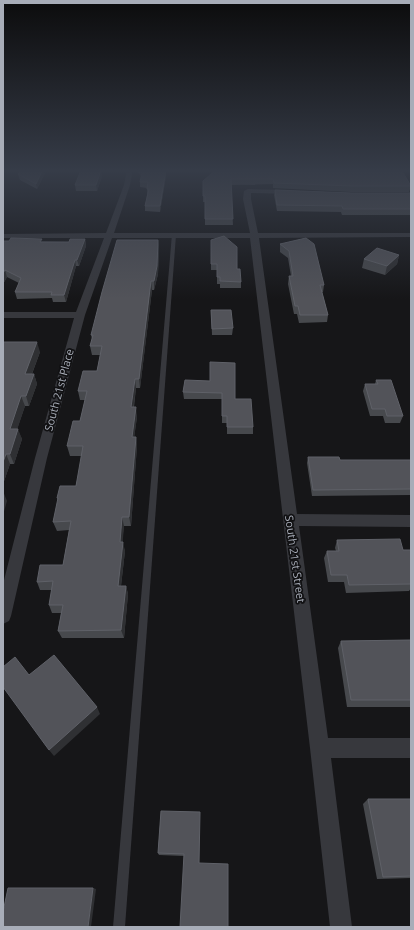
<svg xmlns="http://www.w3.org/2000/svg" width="414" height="930" viewBox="0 0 414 930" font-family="'Open Sans',sans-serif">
<rect width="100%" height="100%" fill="#161618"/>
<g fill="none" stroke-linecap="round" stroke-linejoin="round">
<path fill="#37383d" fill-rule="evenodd" d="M172,234l4,1 -51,692h-12z"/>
<g fill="#37383d" fill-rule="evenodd">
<path d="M3,169h4l-4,4z"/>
<path d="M127,169h6l-3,16 -16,48h136l-7,-34 1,-8 4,-2 44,1 4,2 -4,2 -41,-1v6l7,34h153v4l-152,1 38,276 114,1v12l-112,-1 29,212h83v20h-80l21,169h-22l-20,-179 -60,-510h-138l-27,77 -38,143 -36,158 -2,5 -6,3v-40l32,-126 39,-140h-71v-6h73l28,-74h-101v-4l103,-1 18,-48z"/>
<path d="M407,169h4v4l-2,-1z"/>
</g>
</g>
<g fill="#47494d">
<path d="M136,169h29l1,7 -6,36 -15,-1v-5l2,-11v-7l-7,-1v-5l1,-6 -4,-5z"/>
<path d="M183,169h23l-23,2z"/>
<path d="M217,169l194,17 -2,6h-58l-78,-4v-4l-42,1 2,40h-28v-23h-2v-21z"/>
<path d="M101,170l1,6 -5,15h-21l-1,-6z"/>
<path d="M46,171l-9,18 -17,-9 -2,-6z"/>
<path d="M275,190l77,3h59v22h-69l-1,-3 -64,-1 -3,-16z"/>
<path d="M306,238l18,47 -1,7h-1l6,23 -1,7 -28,1 -2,-9h-3l-6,-30 1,-8h2l-3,-18 -8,-6v-8z"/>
<path d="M85,239l1,7 -7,20h-3l-10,36h-13l-1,-4 -35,1 -2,-7 4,-9 -12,-6 -4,7v-43l66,1z"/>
<path d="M158,240l1,9 -1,25 -4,16h-2l-12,98h-4l-2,19 3,10 -3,20h2l1,9 -6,80h-7l-2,16 3,9 -4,35h5l2,8 -4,44h-62l-4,-7 3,-18h-9l-3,-8 3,-15h-12l-3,-8 26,-17 6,-35 -12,1 -4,-9 5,-21 -1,-3 19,-12 6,-30h-12l-3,-10 13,-25 5,-21h-5l-2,-9 19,-20 3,-16h-8l-2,-9 2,-7 -1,-4z"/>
<path d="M211,240l26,29 4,13v6h-21v-4h-3v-14h-6z"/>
<path d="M399,255l-2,9 -12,11 -23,-7 2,-9z"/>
<path d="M211,310l22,18 -1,7h-20z"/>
<path d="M3,342l37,10 -8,22h2l3,10 -8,22h-4l-8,23 5,10 -8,25h-4l-7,20z"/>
<path d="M376,380l27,36 -3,7h-15l-2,-7h-13l-7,-25 2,-7h10z"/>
<path d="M210,381l25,18 18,28v7h-26v-11h-5v-24h-38l-1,-7z"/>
<path d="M308,457l32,3h71v35l-99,1 -5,-33z"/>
<path d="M337,540l66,10h8v38l-2,3 -63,2 -2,-11h-16l-4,-24 3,-7h9l-1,-3z"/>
<path d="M411,640v67h-64l-9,-59 3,-7z"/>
<path d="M368,799h43v79l-34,1 -14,-75z"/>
<path d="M161,811l38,52 29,64 -44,-71 -25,-1 -1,-2z"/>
</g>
<g fill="#2f3033">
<path d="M43,169h3v2l-9,18 -1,-5z"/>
<path d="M101,170l1,6 -5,15 -1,-6z"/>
<path d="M166,170v6l-6,36v-6z"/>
<path d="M85,239l1,7 -7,20 -2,-6z"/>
<path d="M158,240l1,9 -1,25 -4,16v-9z"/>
<path d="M399,255l-2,9 -12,11 2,-9z"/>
<path d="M75,260l1,6 -10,36 -2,-7z"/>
<path d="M5,270l2,7 -4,7v-11z"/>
<path d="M151,281l1,9 -12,98 -1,-9z"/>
<path d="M37,342l3,10 -12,32 -3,-10z"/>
<path d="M34,374l3,10 -8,22 -3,-10z"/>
<path d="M135,379l1,9 -4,29 -1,-10z"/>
<path d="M21,396l4,10 -11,33 -4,-10z"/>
<path d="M136,407l1,10 -4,29 -1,-9z"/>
<path d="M18,429l4,10 -8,25 -4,-10z"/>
<path d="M136,437l1,9 -6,80 -2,-9z"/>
<path d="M6,454l4,10 -7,20v-22z"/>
<path d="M3,491l4,10 -4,14z"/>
<path d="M122,517l2,9 -2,25 -2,-9z"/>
<path d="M123,542l2,9 -5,43 -2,-8z"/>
<path d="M126,586l2,8 -4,44 -3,-8z"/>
<path d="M97,707l3,7 -46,42 -5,-6z"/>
<path d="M93,888l3,1 -5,38h-3z"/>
</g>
<g fill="#525359" stroke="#5f6168">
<path d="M22,169h21l-7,15 -18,-10z"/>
<path d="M139,169h26l1,1 -6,36h-15l4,-17h-2l1,-7h-8l2,-9z"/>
<path d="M217,169h184l10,17h-59l-78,-3 -1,-4h-42l2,40h-28v-23h-2v-15z"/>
<path d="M81,170h20l-5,15h-21z"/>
<path d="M275,190l77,3h59v16h-68l-1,-3 -65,-1z"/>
<path d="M224,236l13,11v22h3l1,13 -21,-1v-4h-3v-13h-6v-24z"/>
<path d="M11,238l31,1 -2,3h29l1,-3h15l-8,21h-2l-11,35h-13l1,-3h-37l6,-14 -16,-8 -2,3v-32h6z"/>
<path d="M306,238l8,6 10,41h-4l8,30h-28l-2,-9h-3l-6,-30h4l-4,-25 -9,-7z"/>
<path d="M117,240h41l-1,26 -3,15h-3l-12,98h-4l-4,28h5l-4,30h4l-7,80h-7l-2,25h3l-5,44h8l-5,44 -63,1 5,-26h-14l4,-24 -16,1 3,-17h23l8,-44 -18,1 5,-24h-1l3,-12h16l7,-40h-16l6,-25h7l7,-30h-9l5,-20h14l5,-25h-12l3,-11h-2l11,-43z"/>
<path d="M377,248l22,7 -12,11 -23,-7z"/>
<path d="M211,310h20l2,18 -21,1z"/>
<path d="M3,342h34l-12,32h9l-8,22h-5l-11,33h8l-8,25h-4l-3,8z"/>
<path d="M210,362l25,1v36h16l2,28h-26v-11h-5v-23l-39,-1 2,-12 25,1z"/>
<path d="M376,380h15l12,36h-16l-2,-7h-13l-7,-25h13z"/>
<path d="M308,457h31l1,3h71v29l-98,1z"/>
<path d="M400,539l3,11h8v34l-62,1 -2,-10h-16l-4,-24h12l-2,-11z"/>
<path d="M411,640v60h-60l-10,-59z"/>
<path d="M54,655l43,52 -48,43 -46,-63v-20l12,-10 14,18z"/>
<path d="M368,799h43v77l-28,1z"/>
<path d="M161,811l39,1 -1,51 29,1v63h-48l4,-73 -26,-1z"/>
<path d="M8,888h85l-5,39h-85v-15z"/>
</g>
<linearGradient id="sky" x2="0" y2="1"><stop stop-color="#0c0c0d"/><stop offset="0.57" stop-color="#363c48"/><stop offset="1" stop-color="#363c48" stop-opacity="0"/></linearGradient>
<rect width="414" height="299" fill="url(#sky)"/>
<g text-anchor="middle" stroke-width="3.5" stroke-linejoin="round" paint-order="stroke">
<g font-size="11" fill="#a8adb8" stroke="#111113">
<text transform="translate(59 390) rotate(-75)" y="4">South 21st Place</text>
<text transform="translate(295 559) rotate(82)" y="4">South 21st Street</text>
</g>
</g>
<rect width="414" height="930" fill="none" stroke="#a8adb8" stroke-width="8"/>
</svg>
